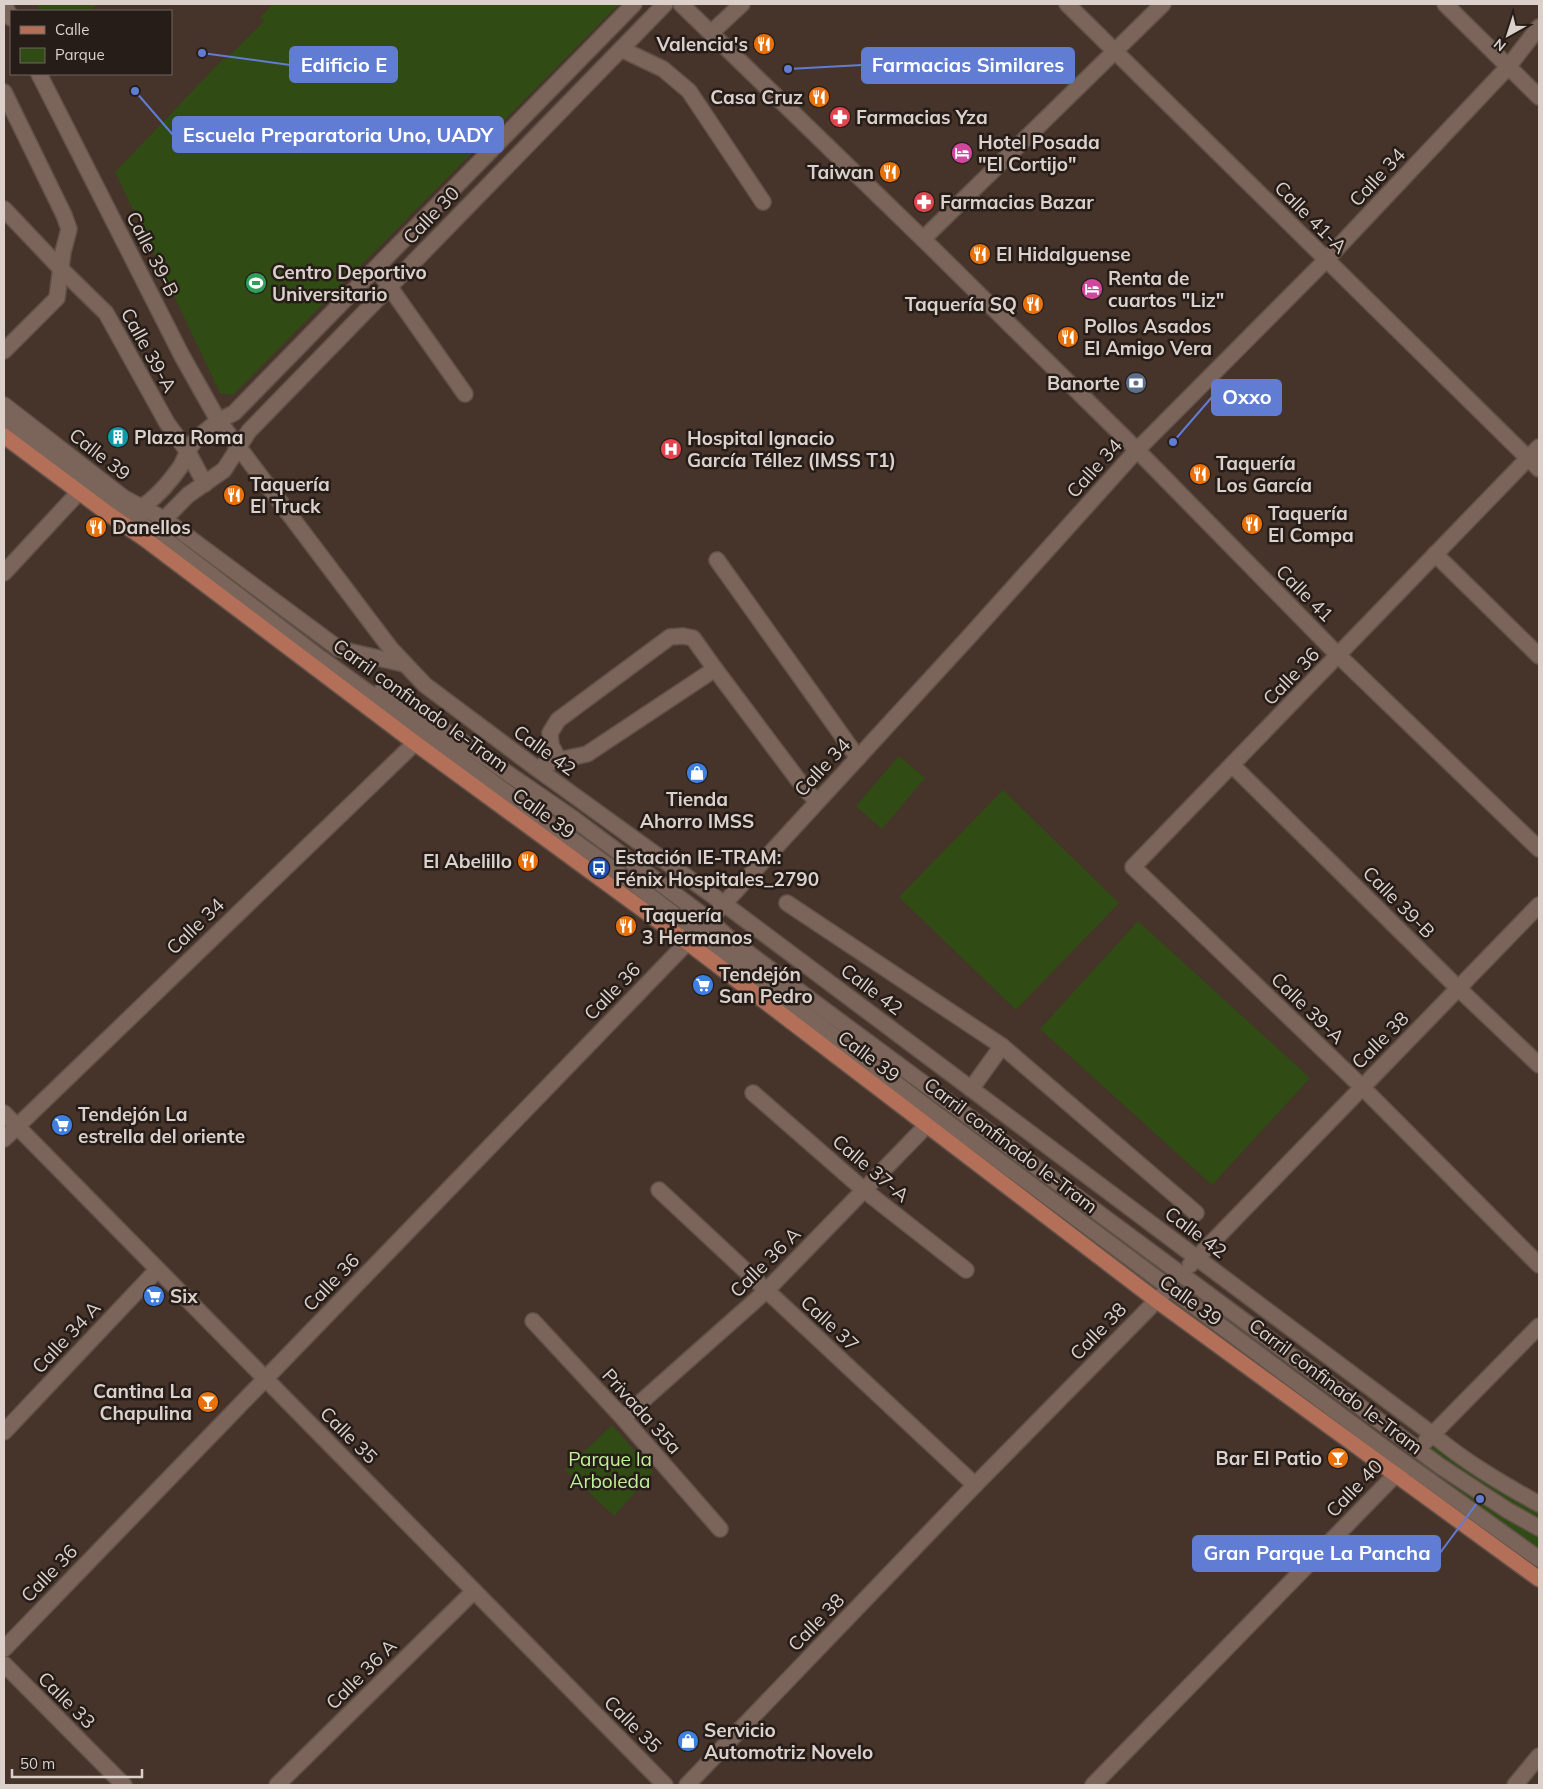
<svg xmlns="http://www.w3.org/2000/svg" width="1543" height="1789" viewBox="0 0 1543 1789" font-family="Mulish,sans-serif">
<rect width="100%" height="100%" fill="#463329"/>
<g fill="#304c14">
<path d="M36,4h61l-8,7h-49z"/>
<path d="M273,4h346l-386,391 -13,-2 -105,-221 109,-114 2,1 38,-38 -4,-4z"/>
<path d="M899,756l26,22 -43,51 -26,-23z"/>
<path d="M1003,790l116,113 -103,107 -117,-113z"/>
<path d="M1138,921l172,157 -98,107 -172,-156z"/>
<path d="M612,1425l41,47 -39,44 -49,-46z"/>
<path d="M1434,1447l55,37 50,29v57l-130,-99z"/>
</g>
<g fill="none" stroke-linecap="round" stroke-linejoin="round">
<g stroke="#615149" stroke-width="18">
<g id="minor">
<path d="M4,4l7,14"/>
<path d="M681,4l242,235 214,211 201,205 201,194"/>
<path d="M1067,4l472,465"/>
<path d="M1445,4l94,93"/>
<path d="M712,32l30,-28"/>
<path d="M621,49l42,20 26,22 74,111"/>
<path d="M39,74l143,282 36,64 173,229 34,36 111,83 187,135 709,531c33,28 69,49 107,70"/>
<path d="M4,92l60,123 5,14 -6,23 -6,46 -53,53"/>
<path d="M4,209l58,61 44,43 61,110 21,29 17,32"/>
<path d="M923,239l240,-235"/>
<path d="M384,279l81,115"/>
<path d="M4,405l120,93 40,21 175,130 65,15"/>
<path d="M4,420l122,94 40,26 149,114 323,233 297,226 459,342 145,104"/>
<path d="M1539,447l-406,420 229,220 177,178"/>
<path d="M119,515c26,-2 48,-29 62,-49 4,-8 7,-17 13,-24 12,-13 24,-22 40,-29l400,-409"/>
<path d="M147,537l41,-42 36,-25 25,-39 416,-427"/>
<path d="M1435,554l104,102"/>
<path d="M717,560l141,198"/>
<path d="M4,573l75,-81"/>
<path d="M382,690l70,45 122,84 135,101 22,20 80,60 629,466 67,44 32,18"/>
<path d="M559,760l-8,-15 -1,-12 8,-13 112,-83 13,-1 10,2 22,31"/>
<path d="M1232,765l227,224 80,76"/>
<path d="M536,768l23,-8 28,-6 128,-85 90,120 12,12"/>
<path d="M787,903l215,143 194,167"/>
<path d="M971,1089l31,-43"/>
<path d="M753,1093l111,97 102,80"/>
<path d="M4,1113l661,672"/>
<path d="M4,1139l411,-396"/>
<path d="M659,1190l316,295"/>
<path d="M1190,1265l349,-360"/>
<path d="M533,1321l90,97 97,111"/>
<path d="M623,1418l143,-127 161,-166"/>
<path d="M4,1432l153,-162"/>
<path d="M1426,1441l113,-115"/>
<path d="M4,1649l705,-729 258,-281 170,-189 189,-190 182,-193 31,-40"/>
<path d="M4,1664l120,121"/>
<path d="M277,1785l197,-194"/>
<path d="M687,1785l288,-300 191,-194"/>
<path d="M1093,1785l311,-319"/>
<path d="M1515,1785l24,-29"/>
</g>
</g>
<g stroke="#615149" stroke-width="18">
<path id="major" d="M4,436l106,79 35,24 270,204 272,199 469,358 383,279"/>
</g>
<use href="#minor" stroke="#7b655a" stroke-width="15"/>
<use href="#major" stroke="#b36f57" stroke-width="15"/>
</g>
<defs>
<g id="restaurant-disc" transform="scale(1.125)"><circle r="9.5" fill="#e8710a" stroke="#261d19"/><path d="M-5-6h1v4h1v-4h1v4h1v-4h1v5L-1.5 .5V6h-2V.5L-5-1ZM5-6V6H3V1.5H1.5Q1.5-4 5-6Z" fill="#fff"/></g>
<g id="pharmacy-disc" transform="scale(1.125)"><circle r="9.5" fill="#e0444e" stroke="#261d19"/><path d="M-2-6h4v4h4v4h-4v4h-4v-4h-4v-4h4Z" fill="#fff"/></g>
<g id="hotel-disc" transform="scale(1.125)"><circle r="9.5" fill="#d1479c" stroke="#261d19"/><path d="M-6-4.5h1.5V1H6V5H4.5V3h-9V5H-6ZM-4 0a1.8 1.8 0 1 1 3.6 0ZM.5 0V-2.5h3Q6-2.5 6 0Z" fill="#fff"/></g>
<g id="stadium-disc" transform="scale(1.125)"><circle r="9.5" fill="#2e9e5b" stroke="#261d19"/><path d="M0-5a6.5 5 0 1 0 0 10a6.5 5 0 1 0 0-10ZM-3.5-1.8h7v3.6h-7Z" fill="#fff"/></g>
<g id="bank-disc" transform="scale(1.125)"><circle r="9.5" fill="#5c6f8a" stroke="#261d19"/><path d="M-6-4H6V4H-6ZM0-2.3a2.3 2.3 0 1 0 0 4.6a2.3 2.3 0 1 0 0-4.6Z" fill="#fff"/></g>
<g id="building-disc" transform="scale(1.125)"><circle r="9.5" fill="#0f9aa8" stroke="#261d19"/><path d="M-4-6H4V6H1V3H-1V6H-4ZM-2.5-4.3h1.7v1.8h-1.7ZM.8-4.3h1.7v1.8H.8ZM-2.5-1h1.7V.8h-1.7ZM.8-1h1.7V.8H.8Z" fill="#fff"/></g>
<g id="hospital-disc" transform="scale(1.125)"><circle r="9.5" fill="#e0444e" stroke="#261d19"/><path d="M-5-5h3v3.5h4V-5h3V5h-3V1.5h-4V5h-3Z" fill="#fff"/></g>
<g id="shop-disc" transform="scale(1.125)"><circle r="9.5" fill="#3f7fe0" stroke="#261d19"/><path d="M-5-2.5h2.3a2.7 3.5 0 0 1 5.4 0H5L5.5 6h-11ZM-1.5-2.5h3a1.5 2.3 0 0 0-3 0Z" fill="#fff"/></g>
<g id="bus-disc" transform="scale(1.125)"><circle r="9.5" fill="#1a4fb4" stroke="#261d19"/><path d="M-5-6H5V4H4V6H2V4H-2V6H-4V4H-5ZM-3.5-4V0h7V-4ZM-3.5 1.2v1.5H-2V1.2ZM2 1.2v1.5H3.5V1.2Z" fill="#fff"/></g>
<g id="supermarket-disc" transform="scale(1.125)"><circle r="9.5" fill="#3f7fe0" stroke="#261d19"/><path d="M-6-5.5h2.5l.6 2H6L4.5 2H-2.5L-4.4-4H-6ZM-1.5 3.2a1.3 1.3 0 1 0 .1 0ZM3 3.2a1.3 1.3 0 1 0 .1 0Z" fill="#fff"/></g>
<g id="bar-disc" transform="scale(1.125)"><circle r="9.5" fill="#e8710a" stroke="#261d19"/><path d="M-6-5H6L.8 .8V4.5H3.5V6h-7V4.5H-.8V.8Z" fill="#fff"/></g>
</defs>
<g fill-rule="evenodd">
<use href="#restaurant-disc" x="764" y="44"/>
<use href="#restaurant-disc" x="819" y="97"/>
<use href="#pharmacy-disc" x="840" y="117"/>
<use href="#hotel-disc" x="962" y="153"/>
<use href="#restaurant-disc" x="890" y="172"/>
<use href="#pharmacy-disc" x="924" y="202"/>
<use href="#restaurant-disc" x="980" y="254"/>
<use href="#stadium-disc" x="256" y="283"/>
<use href="#hotel-disc" x="1092" y="289"/>
<use href="#restaurant-disc" x="1033" y="304"/>
<use href="#restaurant-disc" x="1068" y="337"/>
<use href="#bank-disc" x="1136" y="383"/>
<use href="#building-disc" x="118" y="437"/>
<use href="#hospital-disc" x="671" y="449"/>
<use href="#restaurant-disc" x="1200" y="474"/>
<use href="#restaurant-disc" x="234" y="495"/>
<use href="#restaurant-disc" x="1252" y="524"/>
<use href="#restaurant-disc" x="96" y="527"/>
<use href="#shop-disc" x="697" y="773"/>
<use href="#restaurant-disc" x="528" y="861"/>
<use href="#bus-disc" x="599" y="868"/>
<use href="#restaurant-disc" x="626" y="926"/>
<use href="#supermarket-disc" x="703" y="985"/>
<use href="#supermarket-disc" x="62" y="1125"/>
<use href="#supermarket-disc" x="154" y="1296"/>
<use href="#bar-disc" x="208" y="1402"/>
<use href="#bar-disc" x="1338" y="1458"/>
<use href="#shop-disc" x="688" y="1741"/>
</g>
<g text-anchor="middle" stroke-width="5" stroke-linejoin="round" paint-order="stroke">
<g font-size="19" font-weight="bold" fill="#dcd0ca" stroke="#261d19" text-anchor="start">
<text x="748" y="51" text-anchor="end">Valencia's</text>
<text x="803" y="104" text-anchor="end">Casa Cruz</text>
<text x="856" y="124">Farmacias Yza</text>
<text x="978" y="149">Hotel Posada<tspan x="978" dy="22">"El Cortijo"</tspan></text>
<text x="874" y="179" text-anchor="end">Taiwan</text>
<text x="940" y="209">Farmacias Bazar</text>
<text x="996" y="261">El Hidalguense</text>
<text x="272" y="279">Centro Deportivo<tspan x="272" dy="22">Universitario</tspan></text>
<text x="1108" y="285">Renta de<tspan x="1108" dy="22">cuartos "Liz"</tspan></text>
<text x="1017" y="311" text-anchor="end">Taquería SQ</text>
<text x="1084" y="333">Pollos Asados<tspan x="1084" dy="22">El Amigo Vera</tspan></text>
<text x="1120" y="390" text-anchor="end">Banorte</text>
<text x="134" y="444">Plaza Roma</text>
<text x="687" y="445">Hospital Ignacio<tspan x="687" dy="22">García Téllez (IMSS T1)</tspan></text>
<text x="1216" y="470">Taquería<tspan x="1216" dy="22">Los García</tspan></text>
<text x="250" y="491">Taquería<tspan x="250" dy="22">El Truck</tspan></text>
<text x="1268" y="520">Taquería<tspan x="1268" dy="22">El Compa</tspan></text>
<text x="112" y="534">Danellos</text>
<text x="697" y="806" text-anchor="middle">Tienda<tspan x="697" dy="22">Ahorro IMSS</tspan></text>
<text x="615" y="864">Estación IE-TRAM:<tspan x="615" dy="22">Fénix Hospitales_2790</tspan></text>
<text x="512" y="868" text-anchor="end">El Abelillo</text>
<text x="642" y="922">Taquería<tspan x="642" dy="22">3 Hermanos</tspan></text>
<text x="719" y="981">Tendejón<tspan x="719" dy="22">San Pedro</tspan></text>
<text x="78" y="1121">Tendejón La<tspan x="78" dy="22">estrella del oriente</tspan></text>
<text x="170" y="1303">Six</text>
<text x="192" y="1398" text-anchor="end">Cantina La<tspan x="192" dy="22">Chapulina</tspan></text>
<text x="1322" y="1465" text-anchor="end">Bar El Patio</text>
<text x="704" y="1737">Servicio<tspan x="704" dy="22">Automotriz Novelo</tspan></text>
</g>
<g font-size="19" fill="#dcd0ca" stroke="#261d19">
<text transform="translate(1377 177) rotate(-47)" y="7">Calle 34</text>
<text transform="translate(431 215) rotate(-46)" y="7">Calle 30</text>
<text transform="translate(1311 217) rotate(45)" y="7">Calle 41-A</text>
<text transform="translate(153 254) rotate(63)" y="7">Calle 39-B</text>
<text transform="translate(149 350) rotate(61)" y="7">Calle 39-A</text>
<text transform="translate(100 454) rotate(38)" y="7">Calle 39</text>
<text transform="translate(1094 468) rotate(-48)" y="7">Calle 34</text>
<text transform="translate(1305 593) rotate(45)" y="7">Calle 41</text>
<text transform="translate(1291 676) rotate(-46)" y="7">Calle 36</text>
<text transform="translate(421 705) rotate(36)" y="7">Carril confinado Ie-Tram</text>
<text transform="translate(545 750) rotate(36)" y="7">Calle 42</text>
<text transform="translate(822 767) rotate(-47)" y="7">Calle 34</text>
<text transform="translate(544 813) rotate(36)" y="7">Calle 39</text>
<text transform="translate(1399 902) rotate(45)" y="7">Calle 39-B</text>
<text transform="translate(195 926) rotate(-44)" y="7">Calle 34</text>
<text transform="translate(872 989) rotate(37)" y="7">Calle 42</text>
<text transform="translate(612 991) rotate(-46)" y="7">Calle 36</text>
<text transform="translate(1308 1008) rotate(44)" y="7">Calle 39-A</text>
<text transform="translate(1380 1040) rotate(-45)" y="7">Calle 38</text>
<text transform="translate(869 1056) rotate(37)" y="7">Calle 39</text>
<text transform="translate(1011 1145) rotate(37)" y="7">Carril confinado Ie-Tram</text>
<text transform="translate(871 1168) rotate(40)" y="7">Calle 37-A</text>
<text transform="translate(1196 1232) rotate(37)" y="7">Calle 42</text>
<text transform="translate(765 1262) rotate(-45)" y="7">Calle 36 A</text>
<text transform="translate(331 1282) rotate(-46)" y="7">Calle 36</text>
<text transform="translate(1191 1300) rotate(36)" y="7">Calle 39</text>
<text transform="translate(830 1323) rotate(43)" y="7">Calle 37</text>
<text transform="translate(1098 1331) rotate(-46)" y="7">Calle 38</text>
<text transform="translate(66 1337) rotate(-47)" y="7">Calle 34 A</text>
<text transform="translate(1336 1386) rotate(37)" y="7">Carril confinado Ie-Tram</text>
<text transform="translate(642 1411) rotate(48)" y="7">Privada 35a</text>
<text transform="translate(349 1435) rotate(45)" y="7">Calle 35</text>
<text transform="translate(1354 1488) rotate(-46)" y="7">Calle 40</text>
<text transform="translate(49 1573) rotate(-46)" y="7">Calle 36</text>
<text transform="translate(816 1622) rotate(-46)" y="7">Calle 38</text>
<text transform="translate(361 1674) rotate(-45)" y="7">Calle 36 A</text>
<text transform="translate(67 1700) rotate(45)" y="7">Calle 33</text>
<text transform="translate(633 1724) rotate(45)" y="7">Calle 35</text>
</g>
<g font-size="19" fill="#bff298" stroke="#261d19">
<text x="610" y="1466">Parque la<tspan x="610" dy="22">Arboleda</tspan></text>
</g>
</g>
<path fill="none" stroke="#607cd3" stroke-width="2" d="M202 53L290 65M788 69L862 65M135 91L173 135M1173 442L1212 397M1480 1499L1440 1553"/>
<g fill="#607cd3" stroke="#261d19" stroke-width="2">
<circle cx="202" cy="53" r="5"/>
<circle cx="788" cy="69" r="5"/>
<circle cx="135" cy="91" r="5"/>
<circle cx="1173" cy="442" r="5"/>
<circle cx="1480" cy="1499" r="5"/>
</g>
<g fill="#607cd3" stroke="#607cd3" stroke-width="2">
<rect x="290" y="47" width="107" height="35" rx="5"/>
<rect x="862" y="48" width="212" height="35" rx="5"/>
<rect x="173" y="117" width="330" height="35" rx="5"/>
<rect x="1212" y="380" width="69" height="35" rx="5"/>
<rect x="1193" y="1536" width="247" height="35" rx="5"/>
</g>
<g font-size="20" text-anchor="middle" font-weight="bold" fill="#fff">
<text x="344" y="72">Edificio E</text>
<text x="968" y="72">Farmacias Similares</text>
<text x="338" y="142">Escuela Preparatoria Uno, UADY</text>
<text x="1247" y="404">Oxxo</text>
<text x="1317" y="1560">Gran Parque La Pancha</text>
</g>
<rect width="1543" height="1789" fill="none" stroke="#dcd0ca" stroke-width="10"/>
<rect x="10" y="10" width="162" height="65" fill="#261d19" stroke="#6f6560"/>
<rect x="20" y="26" width="25" height="8" fill="#b36f57" stroke="#6f6560"/>
<text x="55" y="35" font-size="15" fill="#dcd0ca">Calle</text>
<rect x="20" y="48" width="25" height="15" fill="#304c14" stroke="#6f6560"/>
<text x="55" y="60" font-size="15" fill="#dcd0ca">Parque</text>
<g transform="translate(1508 35) rotate(219)" stroke="#261d19" stroke-width="4" paint-order="stroke">
<path d="M0-4L9 19L0 12L-9 19Z" fill="#dcd0ca"/>
<text y="-8" font-size="14" font-weight="bold" text-anchor="middle" fill="#dcd0ca">N</text>
</g>
<path d="M12 1769v8h130v-8" fill="none" stroke="#dcd0ca" stroke-width="2.5"/>
<text x="20" y="1769" font-size="15" fill="#dcd0ca" stroke="#261d19" stroke-width="4" paint-order="stroke">50 m</text>
</svg>
